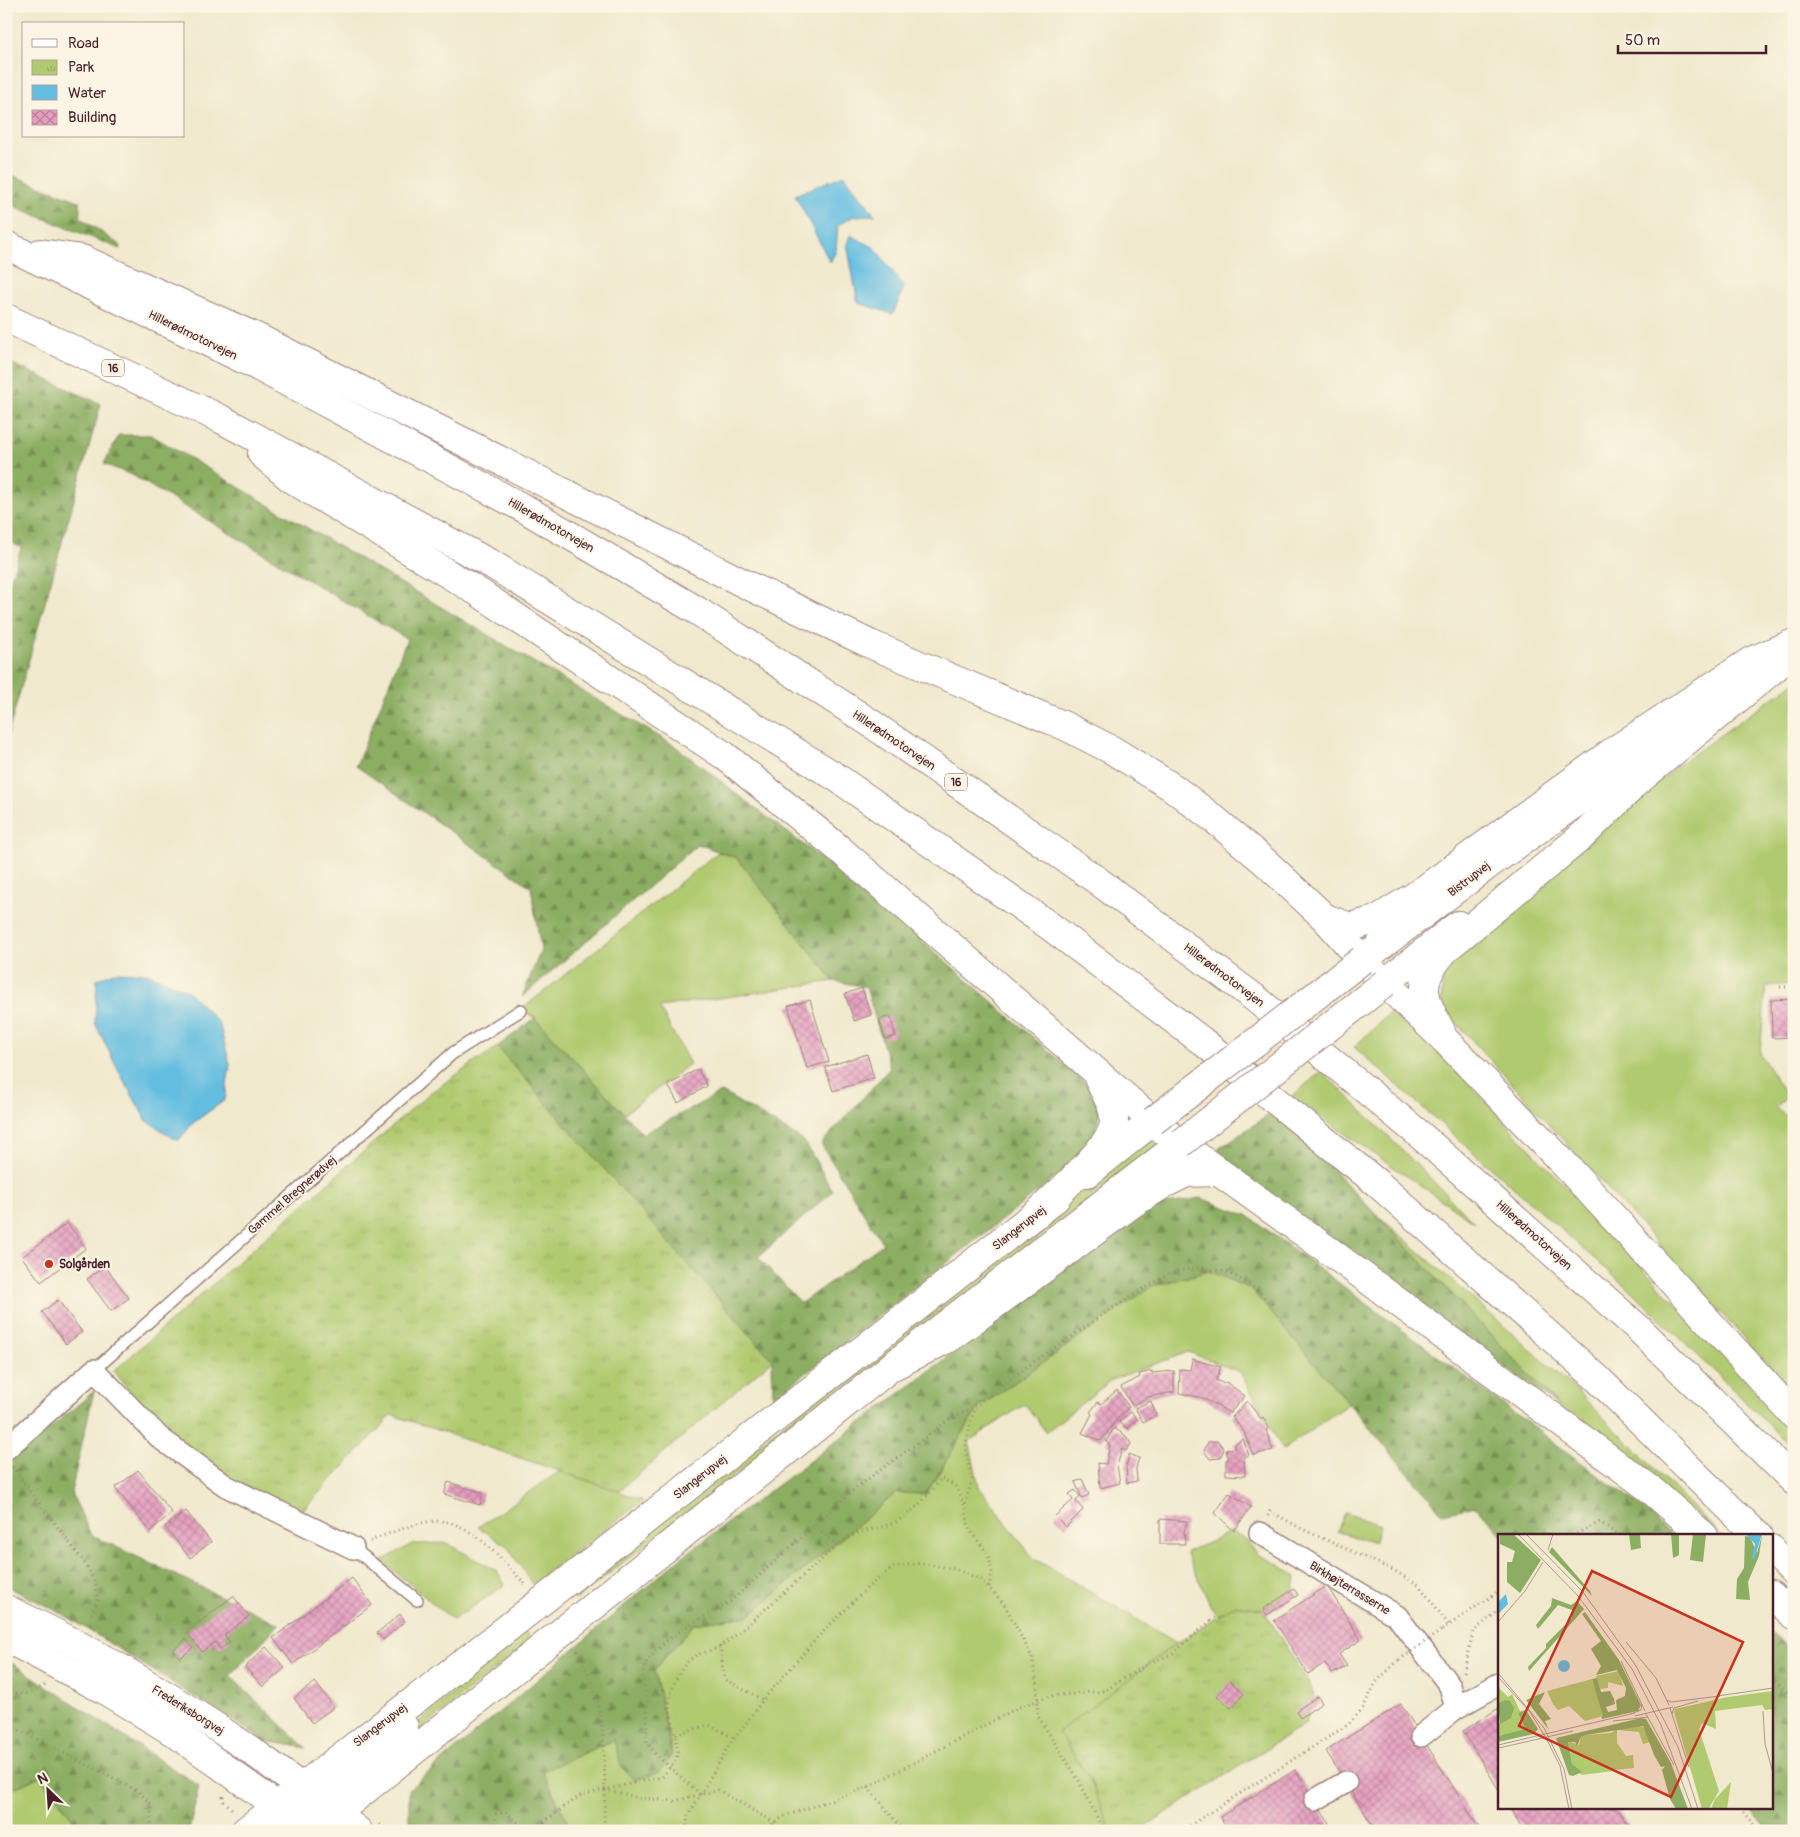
<svg xmlns="http://www.w3.org/2000/svg" width="1800" height="1837" viewBox="0 0 1800 1837" font-family="Pangolin,sans-serif">
<defs>
<pattern id="forest-firs" width="22" height="20" patternUnits="userSpaceOnUse" patternTransform="scale(1.25)"><rect width="22" height="20" fill="#8cae62"/><path d="M5 1l3.5 6h-7zM16 11l3.5 6h-7z" fill="#748d51"/></pattern>
<pattern id="park-tufts" width="24" height="20" patternUnits="userSpaceOnUse" patternTransform="scale(1.25)"><rect width="24" height="20" fill="#b0ca70"/><path d="M3 7l-1-3M5 7V3M7 7l1-3M15 17l-1-3M17 17v-4M19 17l1-3" fill="none" stroke="#99ad61"/></pattern>
<pattern id="building-cross-hatch" width="8" height="8" patternUnits="userSpaceOnUse" patternTransform="scale(1.25)"><rect width="8" height="8" fill="#e49dbf"/><path d="M0 0l8 8M0 8l8-8" fill="none" stroke="#bb7f9b"/></pattern>
</defs>
<rect width="100%" height="100%" fill="#fcf5e5"/>
<filter id="ink" filterUnits="userSpaceOnUse"><feTurbulence type="fractalNoise" baseFrequency=".02" numOctaves="2"/><feDisplacementMap in="SourceGraphic" scale="10" xChannelSelector="R" yChannelSelector="G"/><feConvolveMatrix kernelMatrix="1 2 1 2 8 2 1 2 1" color-interpolation-filters="sRGB"/></filter>
<filter id="wash" filterUnits="userSpaceOnUse"><feTurbulence type="fractalNoise" baseFrequency=".0096" numOctaves="4" result="noise"/><feDisplacementMap in="SourceGraphic" scale="20" xChannelSelector="R" yChannelSelector="G"/><feGaussianBlur stdDeviation="1.12" result="paint"/><feColorMatrix in="noise" values="0 0 0 0 0 0 0 0 0 0 0 0 0 0 0 0 0 1.4 0 .05"/><feComposite in="paint" operator="in"/></filter>
<g filter="url(#wash)">
<rect width="100%" height="100%" fill="#f0e9cd"/>
<g fill="#b0ca70" stroke="#7d744e">
<path d="M1794,683v301l-28,2 -6,68 27,43 -11,10 18,16v270l-353,-387 3,-42 237,-201z"/>
<path d="M718,852l19,6 97,123 -175,26 31,57 -66,50 -89,-96 -14,-8z"/>
<path d="M1396,1007l278,294 120,131v17l-154,-150 -286,-252z"/>
<path d="M1322,1071l152,151 -183,-125z"/>
<path d="M1155,1138l4,6 -584,456 -4,-7 504,-400 70,-54z"/>
<path d="M1373,1211l200,176 149,149 -162,-129z"/>
<path d="M1209,1271l42,18 98,114 -66,47 -43,-78 -52,-20 -77,28 -65,52 -21,-28 -56,37 10,46 54,71 144,85 -118,89 31,47 21,52h-539l-30,-60 72,-31 8,28 50,-14 -18,-84 40,-46 54,-8 148,-123 30,1 52,-86 174,-122z"/>
<path d="M560,1471l59,20 24,10 -111,83 -25,-38 -29,-19z"/>
<path d="M1345,1513l35,12 -6,18 -37,-12z"/>
<path d="M1230,1531l13,6 16,18 17,8 20,14 -2,12 -31,20 -28,-4 -17,10 -6,-6 -26,-57 27,-11z"/>
<path d="M446,1543l51,28 8,14 -52,35 -71,-59 30,-17z"/>
<path d="M525,1631l6,8 -4,4 -117,96 -32,18z"/>
<path d="M40,1776l42,55h-76v-39z"/>
</g>
<g fill="url(#forest-firs)" stroke="#6b6646">
<path d="M6,173l73,28 2,17 40,28 -1,3 -114,-46z"/>
<path d="M6,361l95,43 -95,337v-147l15,-46 -15,-8z"/>
<path d="M119,435h32l524,311 200,154 211,183 14,28 -9,39 -318,249 -1,-39 -275,-313 38,-29 108,116 79,-42 82,49 29,50 -75,66 43,46 82,-59 -62,-100 69,-76 -24,-81 -32,-6 -97,-123 -39,-14 -176,153 19,-47 -10,-63 -175,-121 51,-127 -275,-164 -28,-11z"/>
<path d="M1276,1110l284,297 -329,-237 -13,-21z"/>
<path d="M1200,1198l47,17 397,294 28,27h-169l-27,-30 -34,7 -191,-224 -42,-18 -57,15 -174,122 -52,86 -30,-1 -148,123 -54,8 -40,46 18,85 -14,18 -24,7 -12,-12 -8,-28 -72,31 30,60h-151l-12,-11v-31l269,-229 468,-352z"/>
<path d="M94,1391l-23,101 20,43 188,89 -49,52 76,72 -41,-7 -202,-127 -57,-28v-120z"/>
<path d="M1771,1632l23,22v177h-24l-19,-23h20z"/>
<path d="M6,1659l193,127 -10,45h-107l-42,-55 -34,16z"/>
</g>
<g fill="url(#park-tufts)" stroke="#7d744e">
<path d="M497,1047l275,313 -153,131 -227,-76 -90,96 -75,-32 -68,-51 -45,-57 316,-278z"/>
<path d="M1234,1605l29,4 52,85 -10,30 -167,107h-27l-21,-52 -32,-47 119,-89z"/>
</g>
<g fill="#63bde0" stroke="#566e86">
<path d="M844,175l31,40 -21,1 -16,9 -2,26 -6,11 -35,-67z"/>
<path d="M850,235l25,13 29,39 -11,27 -35,-11 -11,-59z"/>
<path d="M115,972l32,1 41,18 31,32 11,41 -5,36 -32,23 -15,18 -32,-21 -28,-50 -23,-47 2,-44z"/>
</g>
<g id="blocks">
<g fill="url(#building-cross-hatch)">
<path d="M862,988l9,27 -17,6 -9,-27z"/>
<path d="M1794,999v38l-22,1 -1,-38z"/>
<path d="M810,1000l19,62 -22,6 -19,-62z"/>
<path d="M890,1016l6,20 -11,3 -6,-19z"/>
<path d="M867,1054l7,24 -41,13 -8,-24z"/>
<path d="M698,1069l9,17 -29,17 -10,-18z"/>
<path d="M67,1223l19,25 -45,34 -19,-25z"/>
<path d="M105,1266l24,32 -18,13 -24,-32z"/>
<path d="M58,1300l24,32 -16,12 -24,-32z"/>
<path d="M1192,1359l29,8 -5,13 8,4 2,-2 19,14 -15,17 -27,-15 -24,-5 1,-24 10,1z"/>
<path d="M1152,1371v2l22,-2v21l-26,5 -16,8 -11,-18 19,-10 -1,-3z"/>
<path d="M1117,1390l12,17 -13,13 -15,21 -19,-8 10,-19 -2,-2 8,-10 3,2z"/>
<path d="M1151,1401l5,14 -13,7 -8,-14z"/>
<path d="M1247,1401l14,18 2,-2 6,11 -3,2 7,20 -20,5 -9,-23 -12,-15z"/>
<path d="M1131,1412l6,7 -10,9 -8,-6z"/>
<path d="M1114,1428l12,8 5,8 -5,7 -4,-2 -5,17 3,17 -20,5 -2,-25 8,1 4,-19 -4,-3z"/>
<path d="M1243,1439l6,16 -5,2 1,19 -19,-1v-15l3,-1 -3,-9 9,-2 -1,-4z"/>
<path d="M1218,1441l6,8 -4,9 -10,1 -6,-8 4,-9z"/>
<path d="M1129,1454l10,4 -3,10 1,13 -10,2 -1,-16z"/>
<path d="M138,1470l34,43 -22,18 -35,-43z"/>
<path d="M1082,1479l7,16 -7,3 -7,-16z"/>
<path d="M448,1482l35,11 -3,12 -36,-11z"/>
<path d="M1075,1490l5,6 -4,5 7,9 -17,17 -11,-11 18,-16 -4,-6z"/>
<path d="M1229,1493l22,14 -17,24 -19,-18z"/>
<path d="M186,1511l25,31 -21,16 -25,-31z"/>
<path d="M1160,1519l27,2 -3,11 1,12h-25z"/>
<path d="M352,1578l20,27 -79,59 -20,-26z"/>
<path d="M1327,1586l34,54 -22,14 8,12 -15,8 -7,-11 -17,11 -34,-54z"/>
<path d="M1294,1589l4,6 -31,20 -4,-6z"/>
<path d="M233,1596l16,20 -25,19 6,7 -10,7 -5,-7 -13,10 -15,-20z"/>
<path d="M400,1614l5,7 -22,19 -6,-7z"/>
<path d="M186,1639l7,9 -13,10 -7,-8z"/>
<path d="M266,1647l19,21 -22,19 -18,-20z"/>
<path d="M1230,1681l14,13 -13,14 -14,-12z"/>
<path d="M315,1682l19,25 -22,16 -18,-25z"/>
<path d="M1318,1696l4,7 -22,15 -4,-7z"/>
<path d="M1401,1704l20,32 60,95h-105l-50,-80z"/>
<path d="M1499,1708v82l-36,-59z"/>
<path d="M1295,1770l39,61h-106l-8,-14z"/>
<path d="M1510,1808h107l14,23h-108z"/>
</g>
</g>
</g>
<g filter="url(#ink)">
<use href="#blocks" fill-opacity="0" stroke="#9d847c" stroke-width="1"/>
<g fill="none" stroke-linecap="round" stroke-linejoin="round">
<g stroke="#9d847c" stroke-width="14">
<g id="lane">
<path d="M94,1370l359,-317 68,-43"/>
<path d="M353,1548l64,52"/>
</g>
</g>
<g stroke="#9d847c" stroke-width="24">
<g id="street">
<path d="M6,1449l88,-79 66,68 66,48 127,62"/>
<path d="M1260,1533l137,83 53,70 6,22"/>
<path d="M1421,1736l35,-28 43,-24"/>
<path d="M1315,1800l31,-18"/>
</g>
</g>
<g stroke="#9d847c" stroke-width="30">
<g id="secondary">
<path d="M1609,805l185,-153"/>
<path d="M1458,925l-73,58 -23,-23 130,-98 301,-212"/>
<path d="M6,1609c84,39 164,86 240,138 38,26 75,56 112,84"/>
<path d="M6,1638l100,53 72,44 134,96"/>
<path d="M309,1815v-5l8,-10 34,-26 53,-47"/>
<path d="M245,1831l246,-190 565,-443"/>
<path d="M314,1831l577,-464 289,-223 -27,-23 -65,52"/>
</g>
</g>
<g stroke="#9d847c" stroke-width="30">
<g id="highway">
<path d="M6,245l247,119 274,146 169,100 173,112 229,159 158,118 163,135 220,195 155,152"/>
<path d="M40,253l42,6 176,79 485,245 127,61 195,82 47,24 60,37 42,32 50,42 61,57 37,42"/>
<path d="M6,318l215,101 272,146 343,212 215,150 151,114 175,142 220,195 161,158"/>
<path d="M262,454l31,26 185,112 247,164 112,91 316,274"/>
<path d="M1325,918l25,9 26,-7 42,-26 194,-142 139,-91 43,-18"/>
<path d="M1385,983l61,58 126,131 222,243"/>
<path d="M1441,1031c-21,-39 -24,-50 7,-84l133,-110 48,-47"/>
<path d="M1180,1144l152,109 317,235 55,48"/>
<path d="M1038,1213c18,-19 75,-67 76,-91 1,-16 -10,-30 -16,-44"/>
<path d="M891,1367l58,-29 183,-134 32,-20 22,-11 30,-1"/>
<path d="M1771,1549l23,23"/>
<path d="M1771,1595l23,20"/>
</g>
</g>
<g stroke="#9d847c" stroke-width="3" stroke-dasharray="1 4" stroke-linecap="butt">
<path d="M1780,987h14"/>
<path d="M12,1467l75,99 9,19 2,14 -7,16"/>
<path d="M965,1504l7,-24 -7,-32 9,-41 58,-44 89,-60 49,-30 17,-4 16,-1 23,4 21,10 27,24"/>
<path d="M1268,1516l2,-5 32,18 91,41 26,15 30,40"/>
<path d="M814,1525l23,21"/>
<path d="M1572,1536l28,-14 20,14"/>
<path d="M370,1541c21,-8 55,-24 78,-19 30,7 57,42 78,63"/>
<path d="M1442,1630l57,-39"/>
<path d="M720,1646l4,33 39,21"/>
<path d="M577,1650c28,51 26,82 28,138 0,14 -2,29 0,43"/>
<path d="M1464,1672l9,-40 26,-22"/>
<path d="M1771,1678l23,21"/>
<path d="M6,1691c15,6 26,2 39,-6"/>
<path d="M6,1723l132,68 13,13v27"/>
<path d="M676,1734l33,-9 26,13"/>
<path d="M868,1787l36,44"/>
<path d="M605,1790l35,8 35,3 43,-11 57,33"/>
<path d="M700,1794l-44,-39 -9,-13v-43l-5,-23 5,-16 19,-19 18,-13 47,-27 126,-114 92,-67 25,-13"/>
<path d="M223,1796l1,5 10,10"/>
<path d="M1740,1808l19,23"/>
<path d="M380,1824l10,7"/>
<path d="M214,1831l8,-4"/>
<path d="M502,1831l-7,-6 1,-11 9,-2 24,19"/>
<path d="M531,1831l50,-36 81,-18 14,-17 2,-10 -9,-44c1,-18 11,-42 28,-51 4,-2 10,-3 15,-5 9,-3 16,-9 24,-15l104,-92c18,-13 28,-12 48,-18 18,-5 43,-31 53,-47l14,8 10,19 4,24 19,25 4,17 -3,17"/>
<path d="M686,1831l2,-15 40,-69 35,-47 53,-61 52,-52 25,-20 27,-4 35,6 25,10 24,25 28,53 5,26 1,33 41,65 25,50"/>
<path d="M764,1831l18,-14 86,-30 151,-80 31,-11 54,-5 45,-28 23,-9 46,-39"/>
<path d="M1181,1831l168,-107 14,-16 13,-26 23,-22"/>
</g>
<use href="#lane" stroke="#fff" stroke-width="11"/>
<use href="#street" stroke="#fff" stroke-width="21"/>
<use href="#secondary" stroke="#fff" stroke-width="28"/>
<use href="#highway" stroke="#fff" stroke-width="28"/>
<g stroke="#9d847c" stroke-width="30" stroke-linecap="butt">
<g id="secondary-bridge">
<path d="M1153,1121l209,-161"/>
<path d="M1180,1144l205,-161"/>
</g>
</g>
<path stroke="#9d847c" stroke-width="3" stroke-dasharray="1 4" stroke-linecap="butt" d="M1399,1660l43,-30"/>
<use href="#secondary-bridge" stroke="#fff" stroke-width="28"/>
</g>
</g>
<circle fill="#c8321e" stroke="#fcf5e5" stroke-width="2" cx="49" cy="1264" r="5"/>
<g text-anchor="middle" stroke-width="4" stroke-linejoin="round" paint-order="stroke">
<g fill="#fcf5e5" stroke="#7f5f63" stroke-width="1">
<rect x="102" y="359.5" width="22" height="17" rx="4"/>
<rect x="945" y="773.5" width="22" height="17" rx="4"/>
</g>
<g font-size="11" font-weight="bold" fill="#4a1f2b">
<text x="113" y="372">16</text>
<text x="956" y="786">16</text>
</g>
<g font-size="12" fill="#4a1f2b" stroke="#fcf5e5">
<text transform="translate(193 335) rotate(26)" y="4">Hillerødmotorvejen</text>
<text transform="translate(551 525) rotate(30)" y="4">Hillerødmotorvejen</text>
<text transform="translate(894 740) rotate(34)" y="4">Hillerødmotorvejen</text>
<text transform="translate(1469 879) rotate(-37)" y="4">Bistrupvej</text>
<text transform="translate(1224 975) rotate(37)" y="4">Hillerødmotorvejen</text>
<text transform="translate(292 1195) rotate(-41)" y="4">Gammel Bregnerødvej</text>
<text transform="translate(1019 1228) rotate(-38)" y="4">Slangerupvej</text>
<text transform="translate(1534 1235) rotate(42)" y="4">Hillerødmotorvejen</text>
<text transform="translate(700 1477) rotate(-38)" y="4">Slangerupvej</text>
<text transform="translate(1350 1588) rotate(31)" y="4">Birkhøjterrasserne</text>
<text transform="translate(188 1710) rotate(32)" y="4">Frederiksborgvej</text>
<text transform="translate(380 1725) rotate(-37)" y="4">Slangerupvej</text>
</g>
<g font-size="12" font-weight="bold" fill="#4a1f2b" stroke="#fcf5e5" text-anchor="start">
<text x="59" y="1268">Solgården</text>
</g>
</g>
<g transform="translate(1498 1534)">
<rect width="275" height="275" fill="#f0e9cd"/>
<path d="M121,137l4,15 -15,-4v6l-8,1 -4,-13zM0,153l10,10 4,-3 8,17 6,-1 -6,2 6,17 -3,2 -25,5v-14l2,2 5,-24 -7,3zM275,157v18l-8,1 -3,-5 -47,6 1,18 -14,-6 -3,6 20,62 -10,17 -7,1 -28,-97 1,-3 53,-12zM140,191l8,4 4,13 -7,2 -4,-12 -22,-2v13l9,13 -13,3v12l-31,4 -10,-11 -4,-23 11,4 2,-8 5,-2 25,-2 8,-5zM233,248l-4,27h-16l4,-10z" fill="#b0ca70"/>
<path d="M2,0h13l28,26 -21,33 -13,-11v-20h5l3,-11 -15,-7zM131,0h11l1,14 -10,2zM173,0h8v21l-6,3zM195,0h13l-3,28 -13,-2zM264,1l-3,21 -11,26 2,18 -14,-1 1,-20 7,-11 1,-32 5,1 7,16zM54,13l38,44 2,5 -43,-44zM54,64l19,7 6,-4 7,8 -55,62 -1,-4 18,-19v-4l26,-26v-8l-14,-5 -20,24 -2,-4 15,-19zM87,78l34,48 22,45 -3,6 -36,8 -10,-40 5,-1 4,14 9,-1 4,8 1,5 -9,3 2,5 9,-2 -1,-10 9,-4 1,-8 -9,-18 -21,5 5,-9 -10,-17 10,-8 -19,-27zM47,158l-6,12 12,15 -6,2 4,9 -23,-30zM7,166l5,1 4,7 -3,10 -11,6 -2,-21zM28,176l12,19 -4,5 -36,8v-6l28,-7 -8,-16zM143,184l5,1 25,44 17,46h-12l-6,-10 -8,-29 3,-4 -4,1 -7,-12 -11,-29 -57,9 -5,2 -4,9 -2,-4h-7l4,22 10,8 -9,4 -4,-1 -13,-37z" fill="#8cae62"/>
<path d="M94,145l11,37 -18,5 -16,-15 -11,4 -5,-6 -6,-13zM135,221l1,13 -21,2v-12z" fill="#b0ca70"/>
<path d="M248,0h16l-8,26 -2,-2 3,-14zM8,60l2,10 -10,10v-12zM60 132a6 6 0 1 1 12 0a6 6 0 1 1-12 0Z" fill="#63bde0"/>
<path fill="none" stroke="#ae988c" stroke-width="1" d="M20,0l60,62 54,73 29,56 31,84M28,0l57,58 53,74 42,81 20,62M50,16l5,-16M0,88l27,-31 18,-29M128,108l30,36 13,27M123,127l24,50M0,139l46,55 20,41 8,40M0,143l32,35 16,26 14,28 9,43M219,162l56,-8M169,166l4,2 49,-6M172,174l19,59M265,177l2,33 8,29M133,180l10,-4 1,-6M148,180l28,51M174,180l2,-6 24,-7M137,182l38,-9M115,187l35,-4M0,211l137,-32M1,214l74,-17"/>
<path fill="#c8321e" fill-opacity="0.15" stroke="#c8321e" stroke-width="2.5" d="M94,37l151,71 -72,155 -152,-71z"/>
<rect width="275" height="275" fill="none" stroke="#4a1f2b" stroke-width="2.5"/>
</g>
<rect width="1800" height="1837" fill="none" stroke="#fcf5e5" stroke-width="25"/>
<rect x="22" y="22" width="162" height="115" fill="#fcf5e5" stroke="#b59f9b"/>
<rect x="32" y="39" width="25" height="8" fill="#ffffff" stroke="#b59f9b"/>
<text x="68" y="48" font-size="15" fill="#4a1f2b">Road</text>
<rect x="32" y="60" width="25" height="15" fill="url(#park-tufts)" stroke="#b59f9b"/>
<text x="68" y="72" font-size="15" fill="#4a1f2b">Park</text>
<rect x="32" y="85" width="25" height="15" fill="#63bde0" stroke="#b59f9b"/>
<text x="68" y="98" font-size="15" fill="#4a1f2b">Water</text>
<rect x="32" y="110" width="25" height="15" fill="url(#building-cross-hatch)" stroke="#b59f9b"/>
<text x="68" y="122" font-size="15" fill="#4a1f2b">Building</text>
<g transform="translate(48 1790) rotate(335)" stroke="#fcf5e5" stroke-width="4" paint-order="stroke">
<path d="M0-4L9 19L0 12L-9 19Z" fill="#4a1f2b"/>
<text y="-8" font-size="14" font-weight="bold" text-anchor="middle" fill="#4a1f2b">N</text>
</g>
<path d="M1618 45v8h148v-8" fill="none" stroke="#4a1f2b" stroke-width="2.5"/>
<text x="1625" y="45" font-size="15" fill="#4a1f2b" stroke="#fcf5e5" stroke-width="4" paint-order="stroke">50 m</text>
</svg>
